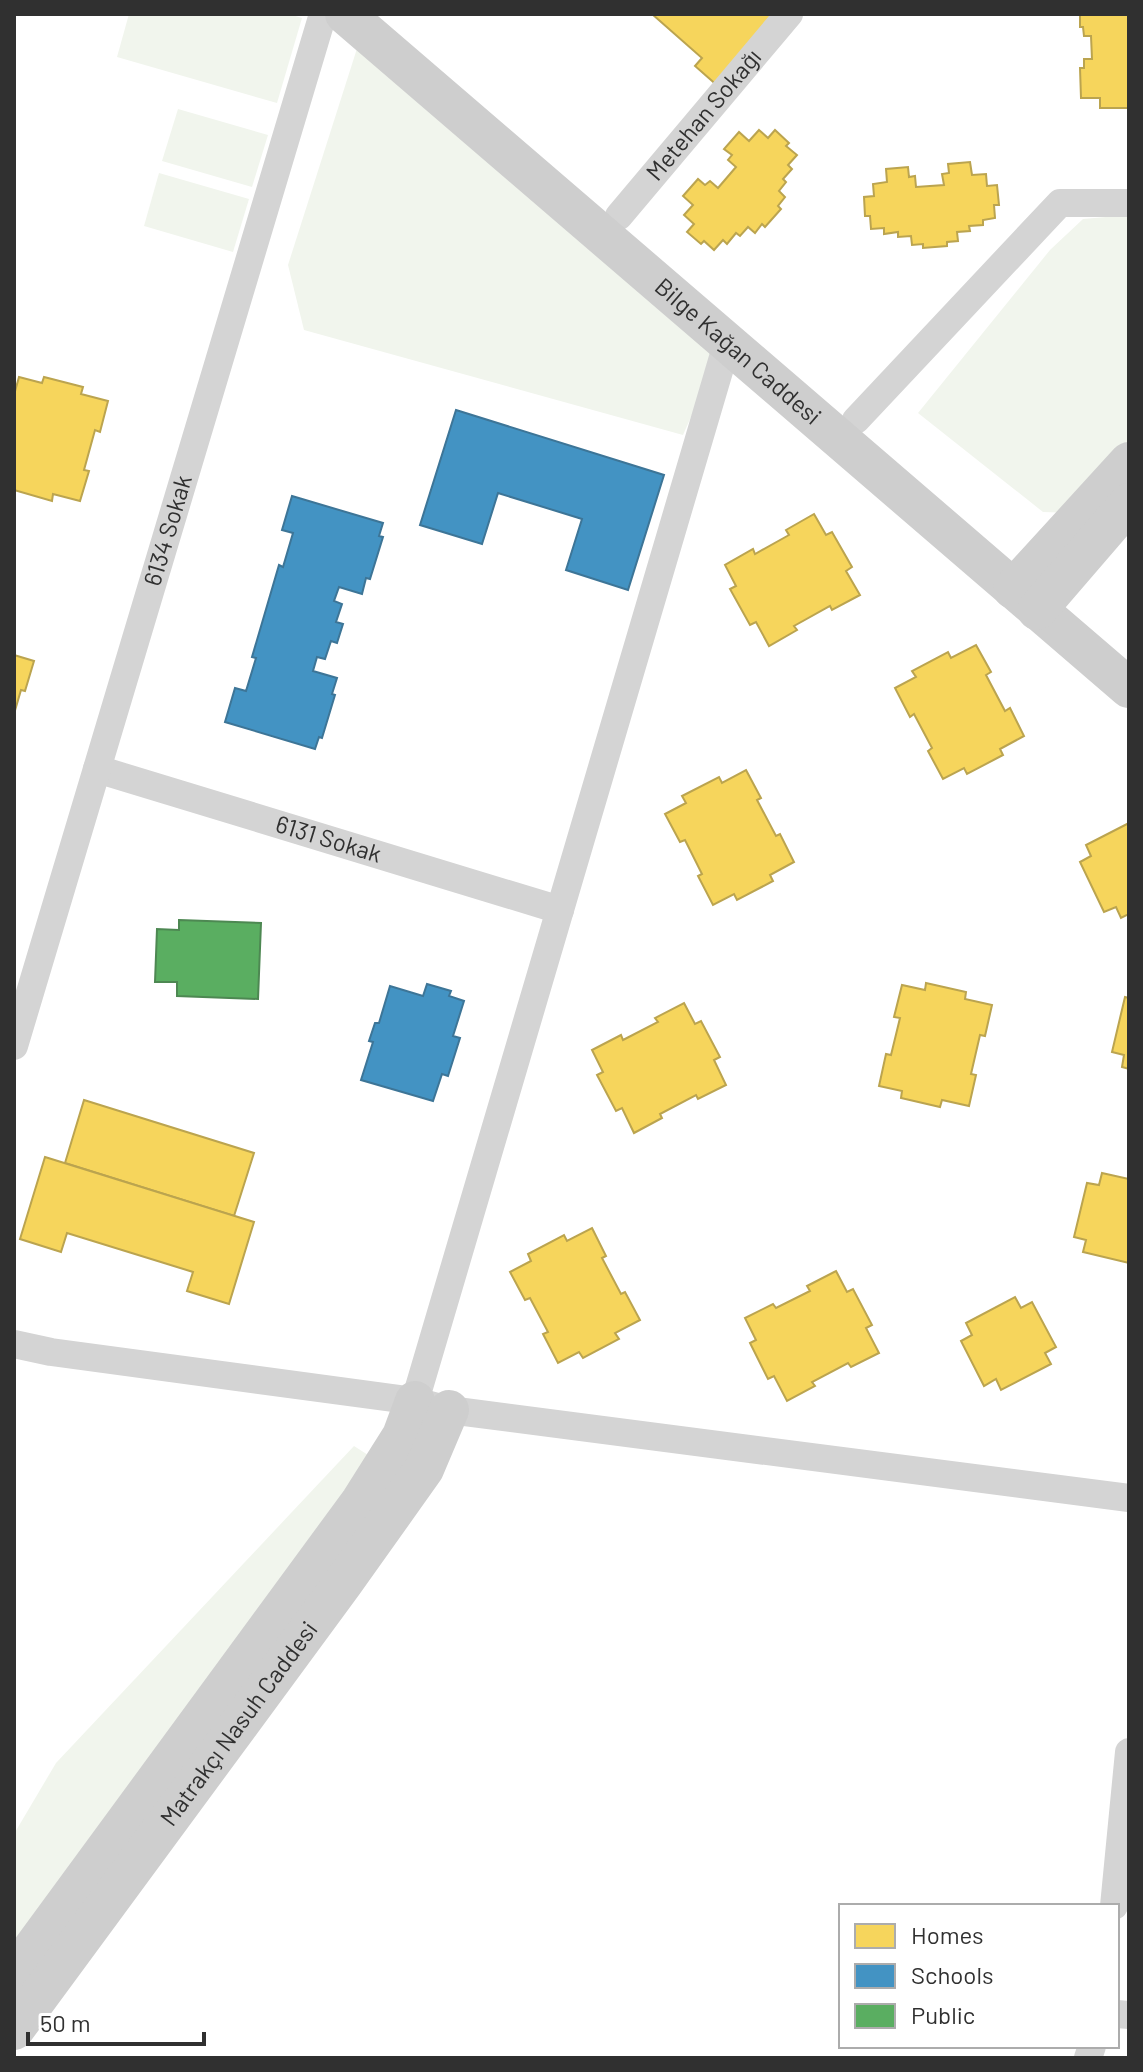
<svg xmlns="http://www.w3.org/2000/svg" width="1143" height="2072" viewBox="0 0 1143 2072" font-family="Barlow,sans-serif">
<rect width="100%" height="100%" fill="#fff"/>
<g fill="#f1f5ed">
<path d="M129,14h160l13,4 -25,85 -160,-46z"/>
<path d="M361,36l360,313 -38,86 -379,-105 -16,-65z"/>
<path d="M178,109l90,26 -16,52 -90,-26z"/>
<path d="M159,173l90,26 -16,53 -89,-26z"/>
<path d="M1129,215v235l-55,63 -31,-1 -125,-99 132,-163 33,-31z"/>
<path d="M354,1446l25,16 -365,501v-129l42,-71z"/>
</g>
<g fill="#f6d55c" stroke="#bba44f" stroke-width="2">
<path d="M652,14h130l-63,73 -24,-21 7,-8z"/>
<path d="M1080,14h49l-1,94h-28v-10h-19l-1,-30h4v-9h8l-1,-23h-7l-1,-9h-3z"/>
<path d="M759,130l9,8 7,-8 14,13 -3,3 11,9 -9,10 4,4 -9,10 3,3 -7,9 6,6 -7,9 3,3 -16,18 -3,-3 -7,9 -7,-6 -8,9 -4,-3 -9,11 -4,-4 -9,10 -10,-9 -3,3 -14,-12 7,-8 -10,-9 9,-10 -10,-9 15,-17 7,6 5,-4 8,7 18,-21 -8,-7 4,-5 -8,-6 15,-17 10,9z"/>
<path d="M970,162l2,13 14,-1 1,12 10,-1 2,20h-5l1,13 -12,2v5l-14,1 1,5 -13,1 1,9 -11,1v4l-24,2v-4l-11,1 -1,-9 -13,1v-5l-14,2v-6l-13,1 -1,-13h-5l-1,-19 10,-1 -1,-12 14,-2 -1,-13 22,-2 1,10 6,-1 1,11 28,-2 -2,-11 7,-1 -1,-9z"/>
<path d="M19,377l23,6 2,-6 39,10 -2,7 27,7 -8,31 -5,-2 -11,40 5,1 -9,30 -27,-7 -1,7 -38,-11v-95z"/>
<path d="M814,514l12,21 6,-3 20,35 -6,4 14,24 -28,15 -2,-4 -36,20 3,4 -28,16 -13,-24 -6,3 -20,-36 6,-3 -11,-21 28,-16 2,5 34,-19 -3,-5z"/>
<path d="M976,645l15,27 -5,3 19,36 5,-3 14,28 -24,13 3,6 -36,19 -3,-6 -21,11 -15,-28 4,-3 -18,-34 -4,3 -15,-29 21,-11 -4,-6 36,-19 3,6z"/>
<path d="M14,655l20,6 -9,30 -4,-1 -7,24z"/>
<path d="M746,770l15,28 -4,2 19,36 4,-2 14,28 -24,13 3,6 -36,19 -3,-6 -21,11 -15,-29 4,-2 -17,-34 -5,2 -15,-28 21,-11 -4,-7 37,-19 3,6z"/>
<path d="M1129,823v91l-8,4 -5,-11 -12,5 -24,-50 11,-6 -5,-11z"/>
<path d="M926,983l40,9 -1,7 27,6 -7,31 -5,-1 -9,39 5,1 -7,31 -27,-6 -2,7 -39,-9 1,-7 -23,-5 7,-32 5,1 9,-37 -6,-1 8,-32 23,5z"/>
<path d="M1125,997l4,1v71l-7,-2 2,-12 -12,-3z"/>
<path d="M684,1003l11,21 6,-3 19,36 -6,3 12,25 -28,14 -2,-4 -36,19 2,4 -28,15 -12,-25 -6,3 -19,-36 6,-3 -11,-22 29,-15 2,5 35,-18 -3,-4z"/>
<path d="M84,1100l170,53 -20,63 -169,-53z"/>
<path d="M45,1157l209,65 -25,82 -42,-13 6,-19 -126,-39 -6,19 -41,-13z"/>
<path d="M1102,1173l27,6v84l-46,-11 3,-12 -12,-3 13,-54 12,2z"/>
<path d="M592,1228l14,28 -4,2 19,36 4,-2 15,28 -25,13 4,6 -36,19 -4,-6 -21,11 -15,-29 5,-2 -18,-34 -5,2 -15,-28 21,-11 -3,-7 36,-19 3,6z"/>
<path d="M836,1271l11,21 6,-3 19,36 -6,3 13,25 -28,14 -3,-4 -36,19 3,4 -28,15 -13,-25 -6,3 -18,-36 6,-3 -11,-22 28,-14 3,4 34,-17 -3,-5z"/>
<path d="M1015,1297l6,11 11,-6 24,45 -11,6 6,11 -50,26 -5,-11 -12,7 -23,-45 11,-6 -6,-12z"/>
</g>
<g fill="#4393c3" stroke="#3d7597" stroke-width="2">
<path d="M456,410l208,65 -36,115 -62,-20 16,-51 -84,-26 -16,51 -62,-19z"/>
<path d="M292,496l91,27 -4,13 4,1 -13,42 -4,-1 -4,16 -23,-7 -5,14 8,3 -6,18 7,2 -6,19 -6,-2 -6,18 -8,-2 -4,14 24,7 -5,16 3,1 -13,43 -3,-1 -4,12 -90,-27 10,-34 11,3 10,-33 -4,-1 27,-92 4,2 10,-34 -11,-3z"/>
<path d="M427,984l24,7 -2,5 15,5 -11,35 7,2 -12,38 -6,-2 -9,27 -72,-21 12,-38 -4,-1 6,-18h4l11,-37 33,10z"/>
</g>
<path fill="#5aae61" stroke="#4d8852" stroke-width="2" d="M179,920l82,3 -3,76 -81,-3v-14h-22l2,-53 22,1z"/>
<g fill="none" stroke-linecap="round" stroke-linejoin="round">
<g stroke="#d4d4d4" stroke-width="28">
<path id="s1" d="M619,216l170,-202"/>
<path d="M856,420l204,-217h69"/>
<path id="s2" d="M97,769l463,141"/>
<path id="s3" d="M14,1046l309,-1032"/>
<path d="M14,1344l37,8 364,49 34,9 680,88"/>
<path d="M415,1401l312,-1057"/>
<path d="M1114,1906l15,-154"/>
<path d="M1117,2014l12,1"/>
<path d="M1088,2058l4,-12"/>
</g>
<g stroke="#cecece" stroke-width="40">
<path id="s4" d="M345,14l784,674"/>
<path d="M1013,589l116,-127"/>
<path d="M1037,610l92,-107"/>
<path d="M14,1974l347,-473 41,-65 13,-35"/>
<path id="s5" d="M14,2030l329,-447 81,-114 25,-59"/>
</g>
</g>
<g text-anchor="middle" stroke-width="8" stroke-linejoin="round" paint-order="stroke">
<g font-size="24" fill="#303030" stroke="#fff">
<text dy="8" stroke="none"><textPath href="#s1" startOffset="132">Metehan Sokağı</textPath></text>
<text dy="8" stroke="none"><textPath href="#s4" startOffset="518">Bilge Kağan Caddesi</textPath></text>
<text dy="8" stroke="none"><textPath href="#s3" startOffset="538">6134 Sokak</textPath></text>
<text dy="8" stroke="none"><textPath href="#s2" startOffset="242">6131 Sokak</textPath></text>
<text dy="8" stroke="none"><textPath href="#s5" startOffset="380">Matrakçı Nasuh Caddesi</textPath></text>
</g>
</g>
<rect width="1143" height="2072" fill="none" stroke="#303030" stroke-width="32"/>
<rect x="839" y="1904" width="280" height="144" fill="#ffffff" stroke="#acacac" stroke-width="2"/>
<rect x="855" y="1924" width="40" height="24" fill="#f6d55c" stroke="#acacac" stroke-width="2"/>
<text x="911" y="1944" font-size="24" fill="#303030">Homes</text>
<rect x="855" y="1964" width="40" height="24" fill="#4393c3" stroke="#acacac" stroke-width="2"/>
<text x="911" y="1984" font-size="24" fill="#303030">Schools</text>
<rect x="855" y="2004" width="40" height="24" fill="#5aae61" stroke="#acacac" stroke-width="2"/>
<text x="911" y="2024" font-size="24" fill="#303030">Public</text>
<path d="M28 2032v12h176v-12" fill="none" stroke="#303030" stroke-width="4"/>
<text x="40" y="2032" font-size="24" fill="#303030" stroke="#ffffff" stroke-width="6" paint-order="stroke">50 m</text>
</svg>
